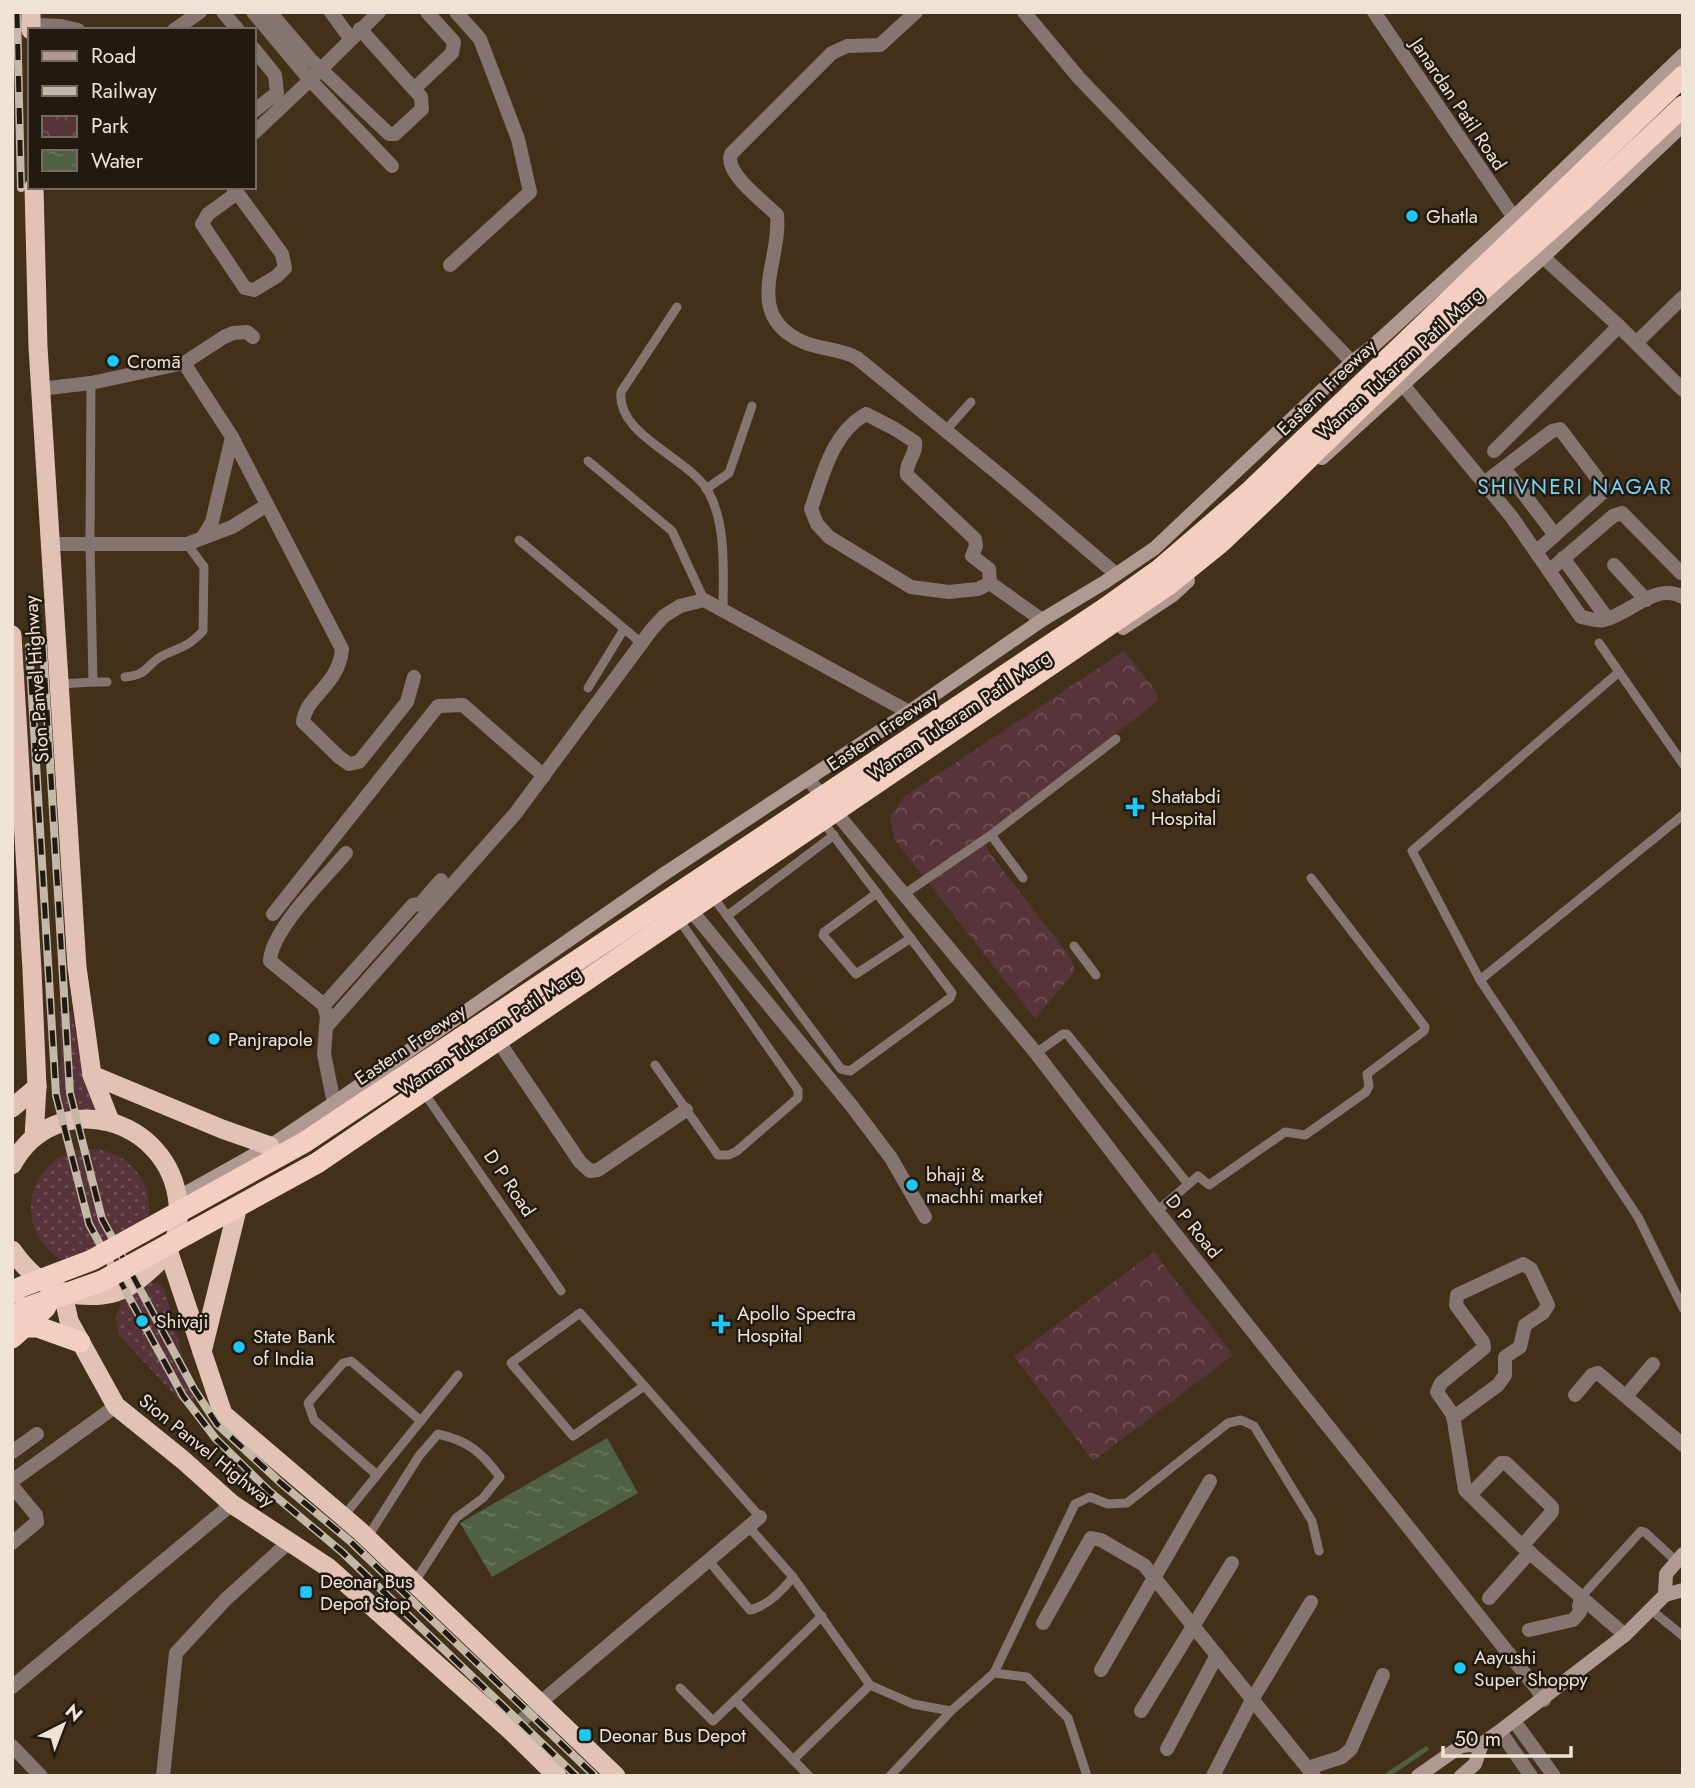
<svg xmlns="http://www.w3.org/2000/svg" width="1695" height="1788" viewBox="0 0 1695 1788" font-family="Jost,sans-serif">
<defs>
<pattern id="grass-dots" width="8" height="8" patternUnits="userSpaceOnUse" patternTransform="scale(1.75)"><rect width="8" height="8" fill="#57343a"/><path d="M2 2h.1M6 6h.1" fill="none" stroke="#6f5156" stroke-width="1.8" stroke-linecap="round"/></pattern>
<pattern id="park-crowns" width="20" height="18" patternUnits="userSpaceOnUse" patternTransform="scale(1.75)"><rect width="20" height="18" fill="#57343a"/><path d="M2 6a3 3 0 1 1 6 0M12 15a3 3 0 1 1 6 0" fill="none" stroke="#6f5156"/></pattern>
<pattern id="water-ripples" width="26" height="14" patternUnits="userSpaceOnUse" patternTransform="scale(1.75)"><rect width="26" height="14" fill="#4f6142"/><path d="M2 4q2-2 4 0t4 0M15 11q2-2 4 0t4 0" fill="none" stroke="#69785c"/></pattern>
</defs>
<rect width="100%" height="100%" fill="#423019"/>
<g fill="url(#grass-dots)">
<path d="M72,1011c6,41 13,66 31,103l-47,3c5,-35 6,-69 3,-105z"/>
<circle cx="90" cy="1208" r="59"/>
<path d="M149,1283h9l7,7 31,118 -3,4 -6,-4 -68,-73 -3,-18 5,-14 10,-9z"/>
</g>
<g fill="url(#park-crowns)">
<path d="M1124,651l32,40 2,10 -167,129 -7,9 5,13 82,106 4,13 -40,48 -141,-180 -4,-22 14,-20z"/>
<path d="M1154,1252l79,103 -140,106 -79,-105z"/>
</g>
<path fill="url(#water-ripples)" d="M607,1438l31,55 -146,84 -32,-54z"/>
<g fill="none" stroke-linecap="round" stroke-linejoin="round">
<path stroke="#4f6142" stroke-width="5" d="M1386,1776l40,-27"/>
<g stroke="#847570" stroke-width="9">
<path d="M677,307l-56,85c-5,43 68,66 87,99 19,34 15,81 15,118"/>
<path d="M946,430l25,-28"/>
<path d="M588,461l84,70 32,69"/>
<path d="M706,489l23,-16 23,-67"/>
<path d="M519,540l121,102"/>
<path d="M1599,643l84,121"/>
<path d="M1619,672l-207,179 68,129 158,237 45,91"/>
<path d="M125,677c25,-2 21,-14 39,-22 17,-8 24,-8 39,-24l1,-64 -17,-23"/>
<path d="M93,682h14"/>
<path d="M60,684l33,-2 -3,-138 1,-161"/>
<path d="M588,688l36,-59"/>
<path d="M991,835l32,43"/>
<path d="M877,893l-53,39 -1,3 33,39 55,-36"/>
<path d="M903,895l88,-60 125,-96"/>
<path d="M716,901l125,168 9,2 100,-73 2,-5 -125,-166"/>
<path d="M727,916l107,-81"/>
<path d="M1074,946l22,29"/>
<path d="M1480,980l203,-165"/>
<path d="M1036,1053l27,-19h4l121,150"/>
<path d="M655,1065l63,90h11l8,-4 61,-53v-8l-116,-166"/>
<path d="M427,1097l134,194"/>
<path d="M1157,1211l41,-35 11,9 76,-53 20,3 61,-43 3,-6 -2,-12 57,-43 1,-4 -9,-12 -105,-137"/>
<path d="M644,1386l-71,50 -62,-73 69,-50 180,204"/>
<path d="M377,1475l-63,-55 -6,-17 35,-40 8,-2 70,60"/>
<path d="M343,1517l115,-142"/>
<path d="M748,1526l45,51 77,108 43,19 38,7 43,-38 81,-169 15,-7 18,7 19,-1 101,-80 13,-3 13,6 58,95 7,30"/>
<path d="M367,1538l52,-82 19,-22c31,7 43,18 62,43l-17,21 -27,20 -42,65"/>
<path d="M708,1560l42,50c18,-4 32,-19 43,-33"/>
<path d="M1582,1596l59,-65 5,2 31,29"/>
<path d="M1650,1609l33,27"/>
<path d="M994,1673l33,4 41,41 19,58"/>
<path d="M680,1688l33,33 22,-21"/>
<path d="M793,1760l77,-75"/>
<path d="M809,1776l-74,-76 87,-84"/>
<path d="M890,1776l61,-65"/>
</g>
<g stroke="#847570" stroke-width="14">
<path d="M223,12l15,18"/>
<path d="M253,12l57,68 69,-68"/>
<path d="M270,12l41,48 78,74h6l27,-25 -1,-12 -61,-68"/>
<path d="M331,12l19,26"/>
<path d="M916,12l-36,33 -33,1 -15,7 -101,101c-7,19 32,47 46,61 5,45 -35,98 24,126 18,9 39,7 56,17l149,122 110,94"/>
<path d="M1024,12l55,66 273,284"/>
<path d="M12,24l49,2 17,4"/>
<path d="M174,30l26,-18"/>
<path d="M254,49l21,26 2,18 -23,18"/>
<path d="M414,89l38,-36 2,-11 -27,-30"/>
<path d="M254,133l56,-53 82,86"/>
<path d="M233,187l49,67 3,14 -8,8 -23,14 -9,-2 -43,-64 6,-10 29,-21"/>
<path d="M1543,257l76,69 64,64"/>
<path d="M450,265l80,-73 -12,-53 -38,-100 -24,-27"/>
<path d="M1636,343l47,-46"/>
<path d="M184,363l48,74 -20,85 -9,15"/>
<path d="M1403,385l108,131 70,101c7,1 16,5 23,3 26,-6 51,-38 79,-23"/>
<path d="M40,389l51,-6 93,-20 40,-26 9,-4 14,-1 6,5"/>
<path d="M232,437l110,212c-3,37 -37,47 -39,73l36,35 10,7 10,-2 48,-60 7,-25"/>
<path d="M1494,451l125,-125"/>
<path d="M1504,468l51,67"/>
<path d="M1484,483l68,-52 8,-2 43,57 -2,8 -65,58"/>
<path d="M50,544h137l45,-17 35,-22"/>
<path d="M1563,558l44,60"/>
<path d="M1614,565l32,35"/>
<path d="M1549,571l64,-55 9,-3 59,60 2,-2"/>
<path d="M990,583l-1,-14 -17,-13 4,-10 -1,-7 -68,-64c-2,-12 10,-21 8,-33l-20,-13 -29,-15c-34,19 -43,61 -55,95l6,15 12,13 82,50 38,5 29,-3 12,-6 52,37"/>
<path d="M808,779l228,274 121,158 380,478 7,11"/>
<path d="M273,914l165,-208 25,-1 81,71"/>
<path d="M695,915l156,190 40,53 34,59"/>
<path d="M324,1005l89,-100 7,-1 21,-24"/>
<path d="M326,1027l1,-10 -3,-12 -54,-44c1,-31 55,-83 76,-108"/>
<path d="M501,1045l79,117 10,9 8,-1 88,-60"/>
<path d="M334,1103l-10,-49 2,-27 189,-213 137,-185 12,-13 16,-10 24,-6 205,112"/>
<path d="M1575,1395l17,-20 6,-2 85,72"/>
<path d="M1627,1395l26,-31"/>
<path d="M1453,1418l45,-33 7,-10v-18l15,-10 5,-22 18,-12 5,-8 -17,-36 -8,-5 -66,31 -1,10 27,37 1,6 -43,35 -4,9 16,23 12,75 57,56 103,89"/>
<path d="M12,1452l25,-18"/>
<path d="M12,1481l104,-75"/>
<path d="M12,1486l24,29 1,7 -25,21"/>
<path d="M1470,1495l31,-32h5l46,44v5l-30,34"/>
<path d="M1489,1598l41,-46"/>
<path d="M1043,1623l48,-85 10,2 43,25 170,211"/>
<path d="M1529,1630l44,-10 7,-8 -1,-6 3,-10"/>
<path d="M1101,1670l109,-189"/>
<path d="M12,1687l220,-183"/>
<path d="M1141,1711l91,-148"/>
<path d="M1514,1721l40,55"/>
<path d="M511,1731l30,-29 219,-185"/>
<path d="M1500,1731l31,45"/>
<path d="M12,1746l29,30"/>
<path d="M1167,1749l50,-94"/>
<path d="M1308,1768l34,-11 9,-8 32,-74"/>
<path d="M163,1776l13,-123 50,-54 63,-57"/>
<path d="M1213,1776l39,-76 59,-98"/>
</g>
<path stroke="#847570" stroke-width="14" d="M1374,12l145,213"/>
<g stroke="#b19991" stroke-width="14">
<path d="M1322,458l221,-201 140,-132"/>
<path d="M1123,628l50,-33 15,-14"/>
<path d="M177,1198l93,-52 64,-43 330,-229 245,-162 133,-92 63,-38 50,-34 197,-186 21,-16 140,-128 170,-163"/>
<path d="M1665,1595l1,-21 17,-20"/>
<path d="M1418,1776l43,-30 21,-2 18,-13 125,-96 40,-40 18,-5"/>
<path d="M1461,1776l14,-12 7,-20"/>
</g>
<g stroke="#e3c2b6" stroke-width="19">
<path d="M31,12v18"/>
<path d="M34,187l4,160 39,620 15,108 18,46"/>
<path d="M12,635l20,335 5,117 -3,50"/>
<path d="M92,1075l130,54 48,17"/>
<path d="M12,1108l25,-21"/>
<path d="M12,1165c43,-80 158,-48 166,38 2,31 -3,45 -26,65 -15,14 -29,25 -50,27 -41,4 -67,-12 -90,-45"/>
<path d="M169,1253l54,161 137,117 256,245"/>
<path d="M63,1293l6,28 47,85 67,54 49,44 97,64 182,163 46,45"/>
<path d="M202,1352l34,-138"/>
</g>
<g stroke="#f3cfc2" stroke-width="21">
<path d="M24,1327h14l42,15"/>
<path d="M12,1338l33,-30 8,-14"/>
</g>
<g stroke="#c4b8a8" stroke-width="8">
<g id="rail">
<path d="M17,12l4,176"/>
<path d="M43,646l27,447 32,126 92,170 23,35 65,60 69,58 244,234"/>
<path d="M29,647l27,448 33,129 94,172 33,43 52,51 74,62 234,224"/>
</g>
</g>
<use href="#rail" stroke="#221a10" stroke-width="5" stroke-dasharray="16" stroke-linecap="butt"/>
<g stroke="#f3cfc2" stroke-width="21">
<path d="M12,1293l9,-6 71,-27 213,-118 799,-533 56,-40 88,-76 435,-417"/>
<path d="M12,1318l14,-10 76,-27 215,-118 851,-578 52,-42 52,-49 190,-186 118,-105 103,-97"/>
</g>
</g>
<g fill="#1bc9fc" stroke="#221a10" stroke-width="2.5">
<circle cx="1412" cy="216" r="7"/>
<circle cx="113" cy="361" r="7"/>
<path d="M1131.5 796.5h7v7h7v7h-7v7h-7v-7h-7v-7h7z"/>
<circle cx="214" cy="1039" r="7"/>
<circle cx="912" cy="1185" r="7"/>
<circle cx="142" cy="1321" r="7"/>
<path d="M717.5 1313.5h7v7h7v7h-7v7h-7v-7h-7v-7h7z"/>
<circle cx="239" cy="1347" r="7"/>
<rect x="299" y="1585" width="14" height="14" rx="3.5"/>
<circle cx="1460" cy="1668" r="7"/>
<rect x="578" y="1728" width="14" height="14" rx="3.5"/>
</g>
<g text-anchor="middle" stroke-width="5" stroke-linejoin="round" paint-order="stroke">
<g font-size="19" fill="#eee3d5" stroke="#221a10">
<text transform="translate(1459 104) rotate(56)" y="7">Janardan Patil Road</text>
<text transform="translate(1399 363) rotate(-42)" y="7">Waman Tukaram Patil Marg</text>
<text transform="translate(1326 387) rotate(-44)" y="7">Eastern Freeway</text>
<text transform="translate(36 679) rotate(-94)" y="7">Sion Panvel Highway</text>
<text transform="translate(959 715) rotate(-34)" y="7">Waman Tukaram Patil Marg</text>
<text transform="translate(882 730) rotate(-34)" y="7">Eastern Freeway</text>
<text transform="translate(489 1031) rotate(-34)" y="7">Waman Tukaram Patil Marg</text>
<text transform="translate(410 1044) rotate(-34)" y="7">Eastern Freeway</text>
<text transform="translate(510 1183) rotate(56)" y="7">D P Road</text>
<text transform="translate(1194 1226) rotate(51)" y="7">D P Road</text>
<text transform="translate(207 1450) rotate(39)" y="7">Sion Panvel Highway</text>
</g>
<g font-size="19" fill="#eee3d5" stroke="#221a10" text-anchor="start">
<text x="1426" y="223">Ghatla</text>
<text x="127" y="368">Cromā</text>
<text x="1151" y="803">Shatabdi<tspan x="1151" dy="22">Hospital</tspan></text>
<text x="228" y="1046">Panjrapole</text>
<text x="926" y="1181">bhaji &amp;<tspan x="926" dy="22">machhi market</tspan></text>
<text x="737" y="1320">Apollo Spectra<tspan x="737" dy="22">Hospital</tspan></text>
<text x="156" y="1328">Shivaji</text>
<text x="253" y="1343">State Bank<tspan x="253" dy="22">of India</tspan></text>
<text x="320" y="1588">Deonar Bus<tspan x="320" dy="22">Depot Stop</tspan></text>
<text x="1474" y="1664">Aayushi<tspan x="1474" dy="22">Super Shoppy</tspan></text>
<text x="599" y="1742">Deonar Bus Depot</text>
</g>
<g font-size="21" letter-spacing="2" fill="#78d3f6" stroke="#221a10">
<text x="1575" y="494">SHIVNERI NAGAR</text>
</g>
</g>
<rect width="1695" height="1788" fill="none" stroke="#eee3d5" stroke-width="28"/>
<rect x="28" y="28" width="228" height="161" fill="#221a10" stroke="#746a5f" stroke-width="2"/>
<rect x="42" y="51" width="35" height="10" fill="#b19991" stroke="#746a5f" stroke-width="2"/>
<text x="91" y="63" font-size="21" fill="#eee3d5">Road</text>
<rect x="42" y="86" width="35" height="10" fill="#c4b8a8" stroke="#746a5f" stroke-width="2"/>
<text x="91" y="98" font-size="21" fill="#eee3d5">Railway</text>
<rect x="42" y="116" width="35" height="21" fill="url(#park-crowns)" stroke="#746a5f" stroke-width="2"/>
<text x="91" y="133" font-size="21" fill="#eee3d5">Park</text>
<rect x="42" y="150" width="35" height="21" fill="url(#water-ripples)" stroke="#746a5f" stroke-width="2"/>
<text x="91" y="168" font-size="21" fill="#eee3d5">Water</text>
<g transform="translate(63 1725) rotate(42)" stroke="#221a10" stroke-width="5" paint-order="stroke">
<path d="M0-5L12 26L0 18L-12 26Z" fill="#eee3d5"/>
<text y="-10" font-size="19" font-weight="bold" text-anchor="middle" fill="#eee3d5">N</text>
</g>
<path d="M1443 1746v10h128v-10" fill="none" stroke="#eee3d5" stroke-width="3.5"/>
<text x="1454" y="1746" font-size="21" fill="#eee3d5" stroke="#221a10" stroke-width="5" paint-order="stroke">50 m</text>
</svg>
